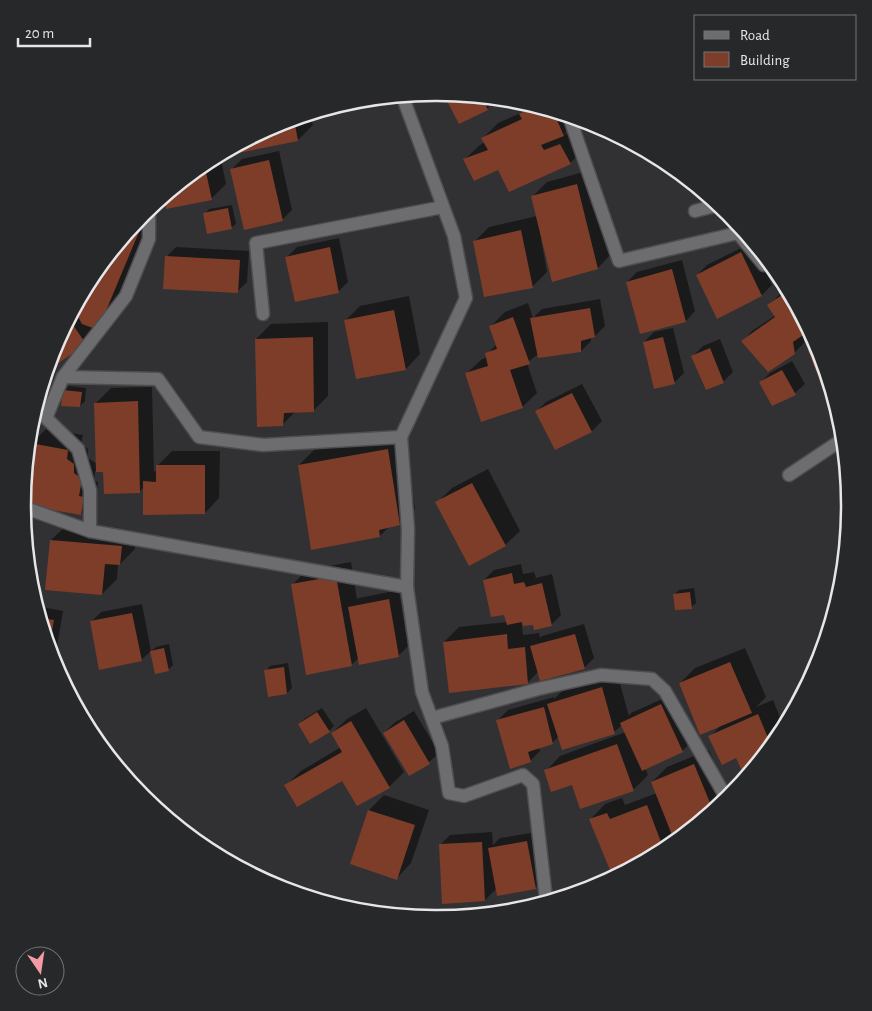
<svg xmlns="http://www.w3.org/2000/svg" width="872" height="1011" viewBox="0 0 872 1011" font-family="'Alegreya Sans',sans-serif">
<rect width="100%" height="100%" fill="#313134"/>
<g fill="#0007">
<path d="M445,93l53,5 -11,11 -27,14z"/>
<path d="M367,99l-6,5 -48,9 43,-13z"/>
<path d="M531,104l46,14 1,2 -14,14 11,-4 10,19 -15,14 -72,5 -33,-9 15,-14 5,-3 -2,-4 15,-15 25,-11z"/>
<path d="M310,114l3,11 -15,15 -64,12 -1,-5 45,-24z"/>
<path d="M279,151l13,59 -10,10 -50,-51 10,-10z"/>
<path d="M220,154l6,30 -15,15 -46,-4 42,-33z"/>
<path d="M591,170l21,83 -14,15 -55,-29h-2l6,33 -15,15 -58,-45 15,-15 48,-11 -5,-19 15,-15z"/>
<path d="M232,205l4,19 -5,4 -26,-14 4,-5z"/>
<path d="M155,212l-43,102 -27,29 -38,26 7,-22 38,-71 52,-63z"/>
<path d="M339,238l9,44 -10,10 -51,-35 10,-10z"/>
<path d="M751,243l21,42 -10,10 -65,-20 10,-10z"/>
<path d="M176,247l73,4 -2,31 -10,10 -70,-36z"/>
<path d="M682,260l13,51 -9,10 -59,-39 10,-10z"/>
<path d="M782,279l27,51 -6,4 1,9 -10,10 -51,-12 9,-10 24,-16 -7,-10 15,-15 -5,-8z"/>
<path d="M409,296l11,58 -14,15 -61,-48 15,-15z"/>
<path d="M600,299l5,27 -10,10 -4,1v4l-10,10 -43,3 -11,9 10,30 -15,14 -55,-34 15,-14 6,-2 -1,-3 10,-10 -7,-17 15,-15 23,-9 5,15 9,-9z"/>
<path d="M328,322v74l-15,15h-17l-14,14 -26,-86 15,-15z"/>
<path d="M673,328l11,45 -10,10 -30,-41 10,-10z"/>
<path d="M720,339l13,33 -10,10 -16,6 -14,-32 10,-10z"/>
<path d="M816,344l16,49 -5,2 -18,-44z"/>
<path d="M792,361l13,23 -10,9 -35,-10 10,-10z"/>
<path d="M582,384l20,37 -10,10 -36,17 -20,-36 10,-10z"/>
<path d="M69,386l17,2 -1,13 -5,5 -16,-15z"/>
<path d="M152,387l2,85 3,-3v-3l15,-15h48l-1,47 -14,15 -61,-26 -5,5 -35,-21h-9l-1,10 4,1 -2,17 -15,15 -58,-10 3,-33 5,-27 15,-15 37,6 -2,9 7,5v9l9,6 -1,-61 15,-15z"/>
<path d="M403,435l12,74 -15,15 -11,3 -9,9 -81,-71 15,-15z"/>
<path d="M488,469l32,62 -15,14 -68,-42 15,-15z"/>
<path d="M66,526l70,6 -1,17 -15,15h-2l-1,15 -15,15 -51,-54z"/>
<path d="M351,562l6,37 2,-1 40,-8 9,56 -10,10 -39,2 -8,7 -59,-80 15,-15z"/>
<path d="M521,564l2,10 11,-2 2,6 16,-4 9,41 -10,10 -17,-2 -13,-3 2,15 16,-2 1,5 2,-2 42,-12 10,34 -10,10 -45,3 -12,12 -83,-41 15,-15 48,-5 -2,-9 -21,-33 10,-10z"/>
<path d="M694,588l2,15 -5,4 -16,-13 4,-4z"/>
<path d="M142,604l9,47 5,-4 13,-3 4,21 -4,4 -13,3 -5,-21 -10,9 -50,-38 10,-10z"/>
<path d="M37,606l26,5 -6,35 -6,7z"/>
<path d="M745,648l21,49 -10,10 17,-7 11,27 -4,8 -35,42 -9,-20 -26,-20 12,-13 -42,-41 15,-15z"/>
<path d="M288,663l4,25 -5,5 -18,2 -3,-24 4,-5z"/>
<path d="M617,673l12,43 2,-3 40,-18 21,46 -10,10 -37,17 3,7 -15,15 -60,-7 -27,-12 14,-15 66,-24 -4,-7 -8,7 -55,4 -7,7 -13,4 1,4 -10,10 -32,-41 10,-10 46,-13v2l10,-10z"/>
<path d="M322,708l12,18 -5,5 -30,-7 5,-5z"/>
<path d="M366,708l38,64 -15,15 -46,-8 -57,6 15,-14 40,-24 -9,-14 15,-14z"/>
<path d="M414,711l25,42 -10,9 -45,-29 10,-10z"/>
<path d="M709,750l20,48 -29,23 -23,11 2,6 -14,11 -28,16 -25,9 -21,-55 14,-15 17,-6 3,7 32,-12 -5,-11 15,-15z"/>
<path d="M384,795l45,15 -18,53 -14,15 -46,-14 18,-54z"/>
<path d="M492,832l1,13 7,-7 37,-6 8,46 -10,10h-38l-12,12 -45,-55 10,-10z"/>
</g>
<g fill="#7e3d28">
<path d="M443,93l38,3 7,14 -29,14z"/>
<path d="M499,98l18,2 2,1 -15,7z"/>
<path d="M360,99l2,6 -49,14 -1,-6z"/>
<path d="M536,106l17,5 11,25 -23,9 3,5 16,-6 11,20 -62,28 -11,-22 -24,11 -11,-22 25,-9 -7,-12 41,-19 -3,-5z"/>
<path d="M294,119l4,22 -65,13 -1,-6 46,-25z"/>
<path d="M269,160l14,61 -39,9 -14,-61z"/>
<path d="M204,163l8,37 -46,9 -2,-13z"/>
<path d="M577,184l21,85 -46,13 -21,-86z"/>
<path d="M228,208l4,21 -25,5 -4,-21z"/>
<path d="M134,224l7,3 -43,103 -16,-6 -8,-15 18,-33z"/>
<path d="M521,230l12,58 -49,9 -11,-56z"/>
<path d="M330,247l9,46 -44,9 -10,-45z"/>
<path d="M741,252l21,44 -45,23 -21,-44z"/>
<path d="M165,256l75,4 -2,33 -75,-4z"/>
<path d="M672,269l14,53 -46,12 -14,-52z"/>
<path d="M781,279l28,52 -16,11 2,12 -27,18 -27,-31 34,-24 -8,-12 18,-12 -8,-11z"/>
<path d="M590,308l5,29 -14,4v11l-43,6 -8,-40z"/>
<path d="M394,310l12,60 -50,9 -12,-59z"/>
<path d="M513,317l17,47 -20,6 13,38 -42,14 -16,-49 23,-7 -3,-13 12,-4 -8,-23z"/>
<path d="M69,319l17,25 -39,27 7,-24z"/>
<path d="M313,337l1,75 -30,1 -1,13 -26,1 -2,-88z"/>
<path d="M663,337l12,47 -21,5 -11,-47z"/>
<path d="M818,347l14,48 -6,2 -18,-47z"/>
<path d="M710,348l14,35 -18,7 -15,-34z"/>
<path d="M782,370l14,25 -24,11 -13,-24z"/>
<path d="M63,390l19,2 -2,15 -19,-1z"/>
<path d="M572,393l20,39 -37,18 -20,-39z"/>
<path d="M138,401l2,92 -36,1 -1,-22h-7l-2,-69z"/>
<path d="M30,443l38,7 -1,9 7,5v9l8,6 -3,17 5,1 -3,18 -58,-10z"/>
<path d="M388,449l12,76 -21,5 1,7 -69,13 -13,-85z"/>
<path d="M156,465h49v49l-62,1v-34l13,1z"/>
<path d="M472,483l34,63 -37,20 -34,-64z"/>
<path d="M50,540l72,6 -2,19 -15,-1 -3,31 -57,-5z"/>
<path d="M512,573l2,11 10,-2 2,5 16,-4 10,43 -18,4 -1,-5 -10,1 -1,-4 -15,3 -3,-10 -13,2 -8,-37z"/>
<path d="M336,576l16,90 -46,9 -15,-91z"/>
<path d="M690,592l2,17 -17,1 -2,-16z"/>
<path d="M389,599l10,58 -40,8 -11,-58z"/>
<path d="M132,613l10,48 -43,9 -9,-49z"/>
<path d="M40,618l14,2 -5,28z"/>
<path d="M507,634l1,15 17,-2 3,37 -79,9 -6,-51z"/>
<path d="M575,634l10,35 -45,12 -10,-35z"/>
<path d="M164,648l5,23 -14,3 -5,-23z"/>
<path d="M730,662l22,51 -52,22 -21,-52z"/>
<path d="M284,667l3,27 -19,3 -4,-27z"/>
<path d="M602,687l13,47 -53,16 -15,-46z"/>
<path d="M661,704l22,48 -41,19 -22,-48z"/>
<path d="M544,707l9,37 -25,8 3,10 -21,7 -14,-49z"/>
<path d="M317,712l13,20 -20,12 -12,-20z"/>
<path d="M758,714l13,31 -26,33 -9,-20 -14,7 -14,-29z"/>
<path d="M404,720l26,44 -21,12 -26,-43z"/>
<path d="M351,721l39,67 -33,18 -15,-25 -45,26 -13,-22 58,-33 -11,-19z"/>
<path d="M617,744l17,47 -54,18 -8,-24 -21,7 -7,-22z"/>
<path d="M694,764l19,46 -16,14 -25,11 -21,-53z"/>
<path d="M647,805l17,45 -35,19 -17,6 -23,-56 18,-6 3,6z"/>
<path d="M368,810l47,15 -18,55 -47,-16z"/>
<path d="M527,841l9,48 -39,7 -9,-48z"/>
<path d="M482,842l3,59 -43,3 -3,-60z"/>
</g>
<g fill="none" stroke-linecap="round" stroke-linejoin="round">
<g stroke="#4e4e51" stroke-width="15">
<g id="minor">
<path d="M402,95l52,141 12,62 -65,139 7,92 -1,58 15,105 20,54 7,47 15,3 59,-21 10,9 13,115"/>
<path d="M569,116l50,145 119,-28 26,32"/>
<path d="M695,211l23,-6"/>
<path d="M263,314l-7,-71 187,-36"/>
<path d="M63,377l95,2 41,58 64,8 138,-8"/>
<path d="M789,475l54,-36"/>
<path d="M23,507l67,24 317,56"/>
<path d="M90,531v-41l-12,-41 -32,-31 17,-41 63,-81 23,-57v-30"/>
<path d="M432,718l106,-29 63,-14 51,4 13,12 62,108"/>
</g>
</g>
<use href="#minor" stroke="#6d6d70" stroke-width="12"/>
</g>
<path d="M0 0H872V1011H0ZM435 101H437A404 404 0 0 1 841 505V506A404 404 0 0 1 437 910H435A404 404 0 0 1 31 506V505A404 404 0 0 1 435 101Z" fill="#27282a" fill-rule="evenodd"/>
<path fill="none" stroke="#e6e6e8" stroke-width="2.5" d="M435 101H437A404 404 0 0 1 841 505V506A404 404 0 0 1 437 910H435A404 404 0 0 1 31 506V505A404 404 0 0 1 435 101Z"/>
<rect x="694" y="15" width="162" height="65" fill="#27282a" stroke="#737476"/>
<rect x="704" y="31" width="25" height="8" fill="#6d6d70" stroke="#737476"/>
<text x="740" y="40" font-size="15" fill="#e6e6e8">Road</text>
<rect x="704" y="52" width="25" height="15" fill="#7e3d28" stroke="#737476"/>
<text x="740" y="65" font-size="15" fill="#e6e6e8">Building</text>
<g transform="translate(40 971) rotate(167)"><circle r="24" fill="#27282a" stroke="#737476"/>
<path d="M0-4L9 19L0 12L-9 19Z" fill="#f49aa4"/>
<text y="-8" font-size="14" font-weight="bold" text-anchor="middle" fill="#e6e6e8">N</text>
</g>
<path d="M18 38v8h72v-8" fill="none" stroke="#e6e6e8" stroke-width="2.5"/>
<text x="25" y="38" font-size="15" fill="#e6e6e8" stroke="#27282a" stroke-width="4" paint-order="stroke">20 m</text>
</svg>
